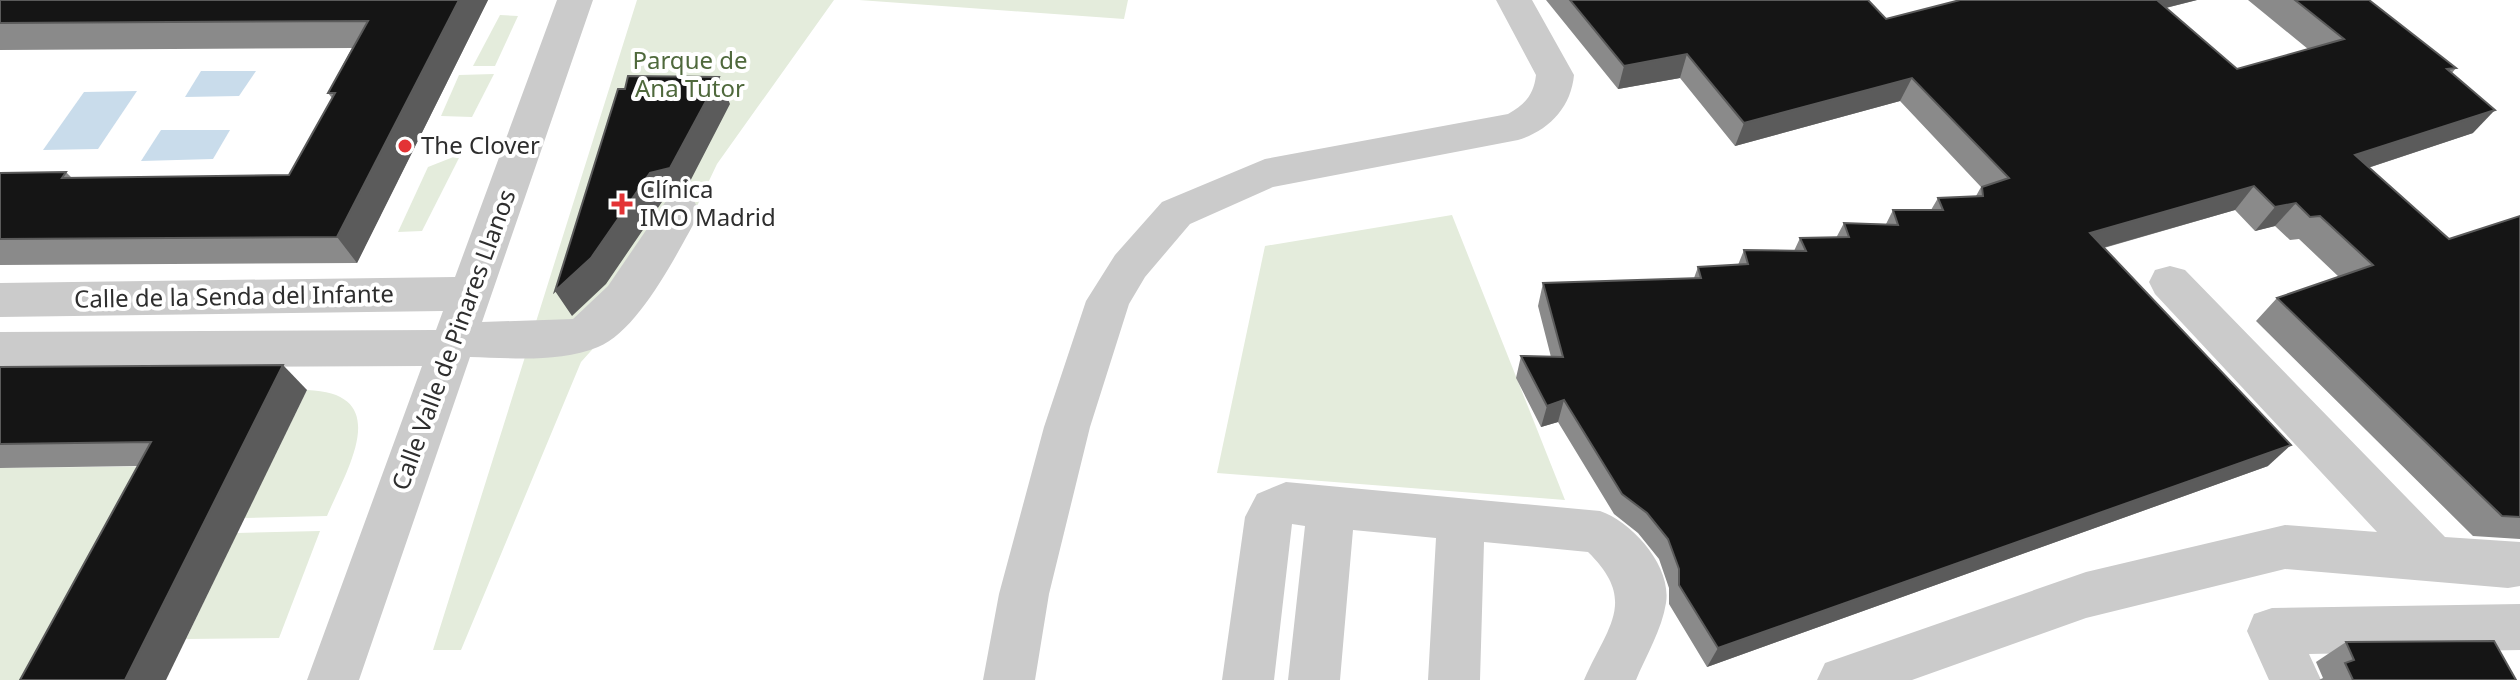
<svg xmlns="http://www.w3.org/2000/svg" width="2520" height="680" viewBox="0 0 2520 680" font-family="'Noto Sans',sans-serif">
<rect width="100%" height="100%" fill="#fff"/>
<g fill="#e4ecdc">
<path d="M637,0h197l-117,164 -47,99 -89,99 -120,288h-28z"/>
<path d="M859,0h269l-4,19z"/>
<path d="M500,15l18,1 -23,50h-22z"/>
<path d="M494,74l-22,43 -31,-1 18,-41z"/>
<path d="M461,154l-39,77 -24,1 30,-65z"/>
<path d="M1452,215l113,285 -348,-27 48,-227z"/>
<path d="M307,390c88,3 40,79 20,126l-83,2z"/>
<path d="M179,466l-114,214h-65v-212z"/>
<path d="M320,531l-41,107 -93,1 51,-106z"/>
</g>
<g fill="#c9dceb">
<path d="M201,71h55l-17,25 -54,1z"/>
<path d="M137,91l-39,58 -55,1 41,-58z"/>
<path d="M161,130h69l-17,29 -72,2z"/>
</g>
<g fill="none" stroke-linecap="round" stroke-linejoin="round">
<g fill="#cbcbcb" fill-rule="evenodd">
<path d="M557,0h36l-111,322 91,-3 35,-33 58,-85 14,-4 14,4 6,11c-21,38 -61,119 -102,135 -39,16 -87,11 -128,10l-111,323h-52l115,-314 -422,2v-36l436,-2 7,-19 -443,6v-34l455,-6z"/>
<path d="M1496,0h36l42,75c-3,33 -26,56 -56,65l-245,47 -83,37 -45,53 -16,27 -39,123 -41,167 -14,86h-52l16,-86 45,-167 42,-126 29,-46 47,-53 103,-43 243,-45c17,-9 26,-20 28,-39z"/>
<path d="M2170,266l15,4 260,267 75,5v44l-12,2 -223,-19 -199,49 -174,62h-95l8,-17 261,-91 199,-47 92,7 -222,-238 -6,-12 6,-12z"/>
<path d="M1286,482l314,29c32,11 72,55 66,92 -4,26 -20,53 -30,77h-52c24,-54 54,-79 4,-128l-104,-10 -4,138h-52l8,-142 -83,-8 -13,150h-52l17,-154 -13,-2 -18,156h-52l23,-163 12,-23z"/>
<path d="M2520,604v46l-211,4 12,26h-52l-22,-49 7,-17 18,-6z"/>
</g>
</g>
<g fill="#8a8a8a">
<path d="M0,0h488l-131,263 -357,2v-92l66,-1 6,6 217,-3 43,-77 -4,-5 24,-45 -352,2z"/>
<path d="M1546,0h322l18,19 74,-19h237l-31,8 71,61 71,-20 -60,-49h121l87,68 -4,5 21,60 -105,35 81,71 71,-23v323l-47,-3 -217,-215 21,-23 62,-21 -40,-38 -9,1 -15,-14 -20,5 -20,-21 -131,38 164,218 -561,201 -38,-63v-16l-10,-29 -21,-26 -24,-19 -56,-92 -17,5 -25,-49 5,-22 30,1 -13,-51 5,-23 151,-5 4,-11 40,-2 6,-15 50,1 6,-13h36l8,-15 42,1 7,-14h38l7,-12 38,-2 5,-9 -81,-86 -165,45 -55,-68 -62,11z"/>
<path d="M0,367l307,23 -169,76 -138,2z"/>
<path d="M2346,642l170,38h-197l4,-2 -7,-16z"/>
</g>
<g fill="#5b5b5b">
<path d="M459,0h29l-131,263 -20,-26z"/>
<path d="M2143,0h54l-64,16z"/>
<path d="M1687,54l-7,24 -62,11 6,-23z"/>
<path d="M719,77l11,27 -47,91 -19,4 -58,85 -34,32 -17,-25z"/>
<path d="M1912,78l-12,23 -165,45 9,-23z"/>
<path d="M2495,110l-22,23 -139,46 21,-24z"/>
<path d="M2254,186l-19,24 -161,46 16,-23z"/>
<path d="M2296,203l-21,23 -20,5 20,-24z"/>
<path d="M283,365l24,25 -141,290h-41z"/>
<path d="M1564,400l-6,22 -17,5 6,-21z"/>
<path d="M2291,445l-23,21 -561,201 11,-19z"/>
</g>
<g fill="#151515" stroke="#5b5b5b" stroke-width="2">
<path d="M0,0h459l-122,237 -337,2v-66l66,-1 -4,6 227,-3 46,-82h-7l40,-72 -368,2z"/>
<path d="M1570,0h298l18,19 74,-19h197l80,69 107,-30 -49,-39h74l87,68 -9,1 48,41 -140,45 94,84 71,-23v301l-18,-1 -225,-218 96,-33 -53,-49 -10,1 -14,-14 -21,4 -21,-21 -164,47 201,212 -573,203 -39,-63v-16l-11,-30 -21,-26 -25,-19 -58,-94 -17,6 -26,-50 42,1 -20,-74 158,-5 -3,-11 50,-3 -4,-14 62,1 -6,-13 49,-1 -5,-14 54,2 -5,-15h50l-5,-12 45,-2 -1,-9 27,-9 -97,-100 -168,45 -57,-69 -63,12z"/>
<path d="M628,76l91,1 -49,91 -20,5 -59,85 -36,33 63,-202h7z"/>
<path d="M283,365l-158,315h-105l131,-238 -151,2v-77z"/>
<path d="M2494,641l22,39h-163l-8,-17 9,-3 -8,-18z"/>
</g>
<g fill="#e33335" stroke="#fff" stroke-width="3">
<circle cx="405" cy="146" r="8"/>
<path d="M618 192h8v8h8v8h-8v8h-8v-8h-8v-8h8z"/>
</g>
<g text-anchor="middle" stroke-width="8" stroke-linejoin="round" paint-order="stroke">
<g font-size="24" fill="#4f693c" stroke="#fff">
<text x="690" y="69">Parque de<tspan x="690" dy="28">Ana Tutor</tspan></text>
</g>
<g font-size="24" fill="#2e2e2e" stroke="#fff" text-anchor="start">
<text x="421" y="154">The Clover</text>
<text x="640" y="198">Clínica<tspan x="640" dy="28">IMO Madrid</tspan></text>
</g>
<g font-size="24" fill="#2e2e2e" stroke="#fff">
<text transform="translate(234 297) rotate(-1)" y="8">Calle de la Senda del Infante</text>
<text transform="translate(454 340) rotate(-70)" y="8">Calle Valle de Pinares Llanos</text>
</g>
</g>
</svg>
